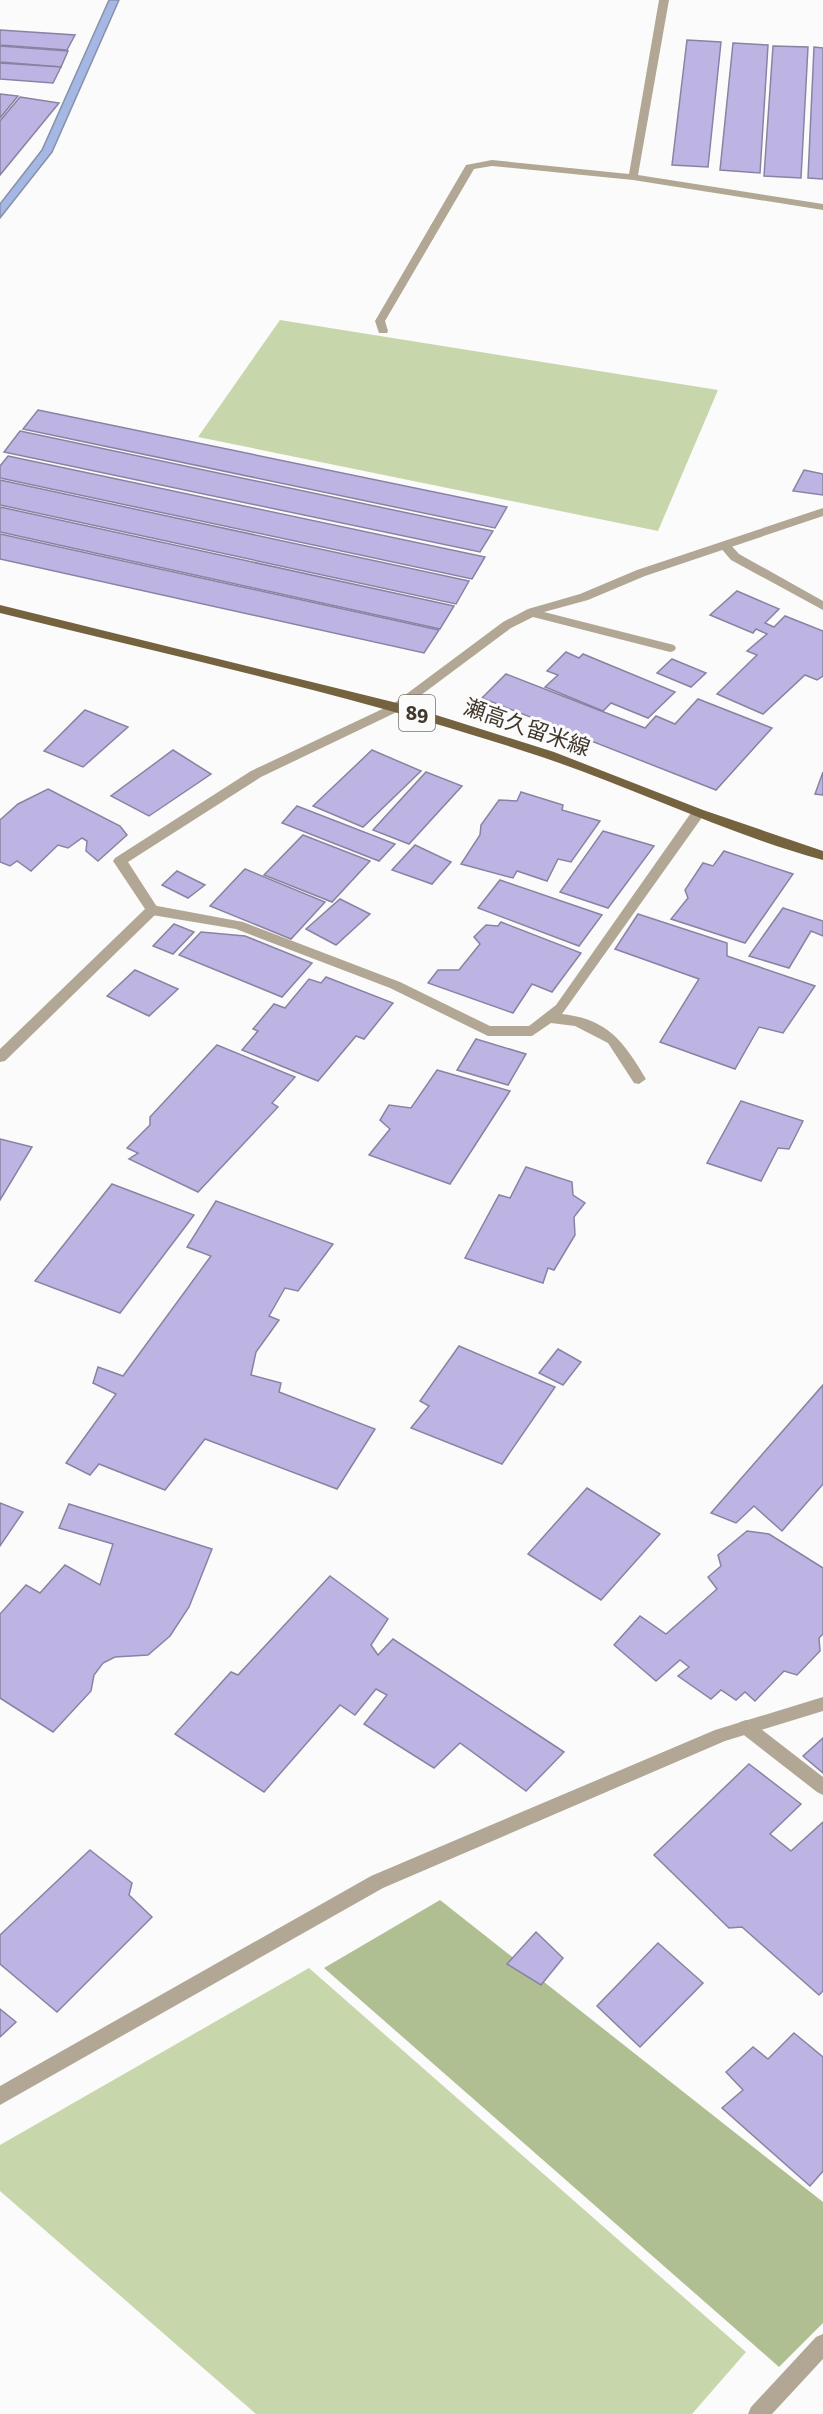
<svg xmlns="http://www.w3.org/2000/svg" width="823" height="2414" viewBox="0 0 823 2414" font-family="'Zilla Slab','Noto Sans JP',serif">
<rect width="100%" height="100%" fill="#fbfbfb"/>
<g fill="#c7d7ab">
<path d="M280,320l438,70 -60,141 -460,-94z"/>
<path d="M309,1968l437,384 -54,62h-436l-256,-223v-46z"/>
</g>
<path fill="#afbf91" d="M440,1900l383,302v121l-44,44 -455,-399z"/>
<path fill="#a4b8e3" stroke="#8791ac" stroke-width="1.5" d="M109,0h10l-67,152 -52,66v-14l42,-54z"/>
<g fill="#beb4e3" stroke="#8983a3" stroke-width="1.5">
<path d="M0,30l75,5 -8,15 -67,-5z"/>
<path d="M687,40l34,2 -13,125 -36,-2z"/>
<path d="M733,43l35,2 -8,128 -40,-3z"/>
<path d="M0,46l68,5 -7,16 -61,-5z"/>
<path d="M773,46l35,1 -7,131 -37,-2z"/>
<path d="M814,47l9,1v131l-15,-1z"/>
<path d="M0,63l61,4 -8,16 -53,-4z"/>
<path d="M0,94l18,2 -18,22z"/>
<path d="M20,97l39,6 -59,72v-54z"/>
<path d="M38,410l469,97 -12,21 -472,-99z"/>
<path d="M20,431l473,100 -13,21 -476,-100z"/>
<path d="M8,456l477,101 -13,22 -472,-101v-12z"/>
<path d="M804,470l19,4v21l-30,-4z"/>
<path d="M0,480l469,101 -13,23 -456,-99z"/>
<path d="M0,507l454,99 -14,23 -440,-97z"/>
<path d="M0,534l439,96 -15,23 -424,-94z"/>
<path d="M737,591l42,18 -14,14 9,4 11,-11 38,15v45l-6,4 -12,-5 -42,39 -46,-20 40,-39 -10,-4 20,-17 -11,-5 -3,4 -43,-18z"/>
<path d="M566,652l13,6 4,-4 92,38 -27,26 -37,-15 -8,8 -58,-24 13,-12 -11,-4z"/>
<path d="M672,659l34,14 -15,14 -34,-14z"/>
<path d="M506,674l139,54 11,-12 19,8 23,-25 74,29 -56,62 -234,-92z"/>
<path d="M85,710l43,17 -45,40 -39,-16z"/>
<path d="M173,750l38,24 -62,42 -38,-20z"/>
<path d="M372,750l49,21 -58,56 -50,-21z"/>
<path d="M426,772l36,14 -53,58 -36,-14z"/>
<path d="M823,772v23l-8,-1z"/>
<path d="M48,789l72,37 7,9 -29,26 -12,-10 1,-10 -5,-3 -14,10 -10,-3 -27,26 -14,-10 -7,5 -10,-4v-42l18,-16z"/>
<path d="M521,792l42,13 -1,5 38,11 -29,41 -13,-3 -11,22 -30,-10 -4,7 -52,-14 19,-29 1,-10 18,-25 18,1z"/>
<path d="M297,806l98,38 -16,17 -97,-38z"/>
<path d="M603,831l51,15 -46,62 -48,-16z"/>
<path d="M303,835l67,26 -38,41 -68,-27z"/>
<path d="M415,845l36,17 -19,22 -40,-14z"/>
<path d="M724,851l69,23 -48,69 -74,-24 17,-21 -3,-8 18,-27 10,3z"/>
<path d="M245,869l80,33 -34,37 -81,-33z"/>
<path d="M177,871l28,14 -17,13 -26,-13z"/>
<path d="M500,880l102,35 -23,31 -101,-38z"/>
<path d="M340,899l30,15 -34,31 -30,-16z"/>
<path d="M783,908l40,13v15l-12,-5 -22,37 -40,-12z"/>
<path d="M638,914l89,29v13l88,30 -32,47 -24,-6 -24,42 -75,-27 39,-63 -84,-30z"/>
<path d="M501,922l80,31 -29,39 -20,-8 -19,29 -85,-30 10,-13h21l21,-26 -6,-7 12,-12 12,1z"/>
<path d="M174,924l20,8 -21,22 -20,-8z"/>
<path d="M201,932l44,4 67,27 -30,34 -103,-42z"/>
<path d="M135,970l43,19 -29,27 -42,-20z"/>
<path d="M326,977l67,26 -29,36 -8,-3 -38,45 -76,-31 16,-19 -5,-2 21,-25 11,4 24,-29 12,4z"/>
<path d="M476,1039l50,15 -18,31 -51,-15z"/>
<path d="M217,1045l78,32 -23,26 6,4 -80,85 -69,-33 9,-6 -11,-5 23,-23v-8z"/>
<path d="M437,1070l73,21 -60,93 -81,-29 21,-26 -10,-9 9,-15 22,3z"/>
<path d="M741,1101l62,20 -14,28 -11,-1 -17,33 -54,-18z"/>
<path d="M0,1139l32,8 -32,53z"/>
<path d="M526,1167l46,15 1,13 12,8 -11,14 1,18 -21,35 -6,-2 -5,15 -78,-25 34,-63 11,3z"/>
<path d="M112,1184l82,31 -74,98 -85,-32z"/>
<path d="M216,1201l117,43 -35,47 -13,-3 -16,28 10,4 -23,32 -5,23 30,8 -2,9 96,37 -38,60 -132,-50 -40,51 -66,-26 -9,11 -24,-12 50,-69 -23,-11 5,-16 25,9 88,-120 -24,-9z"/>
<path d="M459,1346l96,41 -53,77 -91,-36 18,-22 -9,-5z"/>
<path d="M558,1349l23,13 -18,23 -24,-12z"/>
<path d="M823,1385v99l-41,47 -28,-25 -18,17 -25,-10z"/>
<path d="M587,1488l73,46 -59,66 -73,-46z"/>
<path d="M0,1503l23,9 -23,34z"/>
<path d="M69,1504l143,45 -23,58 -19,29 -22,19 -33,2 -12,6 -9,12 -3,16 -38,41 -53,-34v-84l26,-29 14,8 25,-28 35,20 13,-41 -54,-16z"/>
<path d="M747,1531l22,3 54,34v66l-4,4 1,13 -23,24 -13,-4 -29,30 -10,-9 -9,8 -15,-10 -10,9 -33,-23 11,-9 -9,-7 -24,21 -42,-36 26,-29 26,18 51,-45 -9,-12 13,-11 -3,-11z"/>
<path d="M330,1576l58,43 -17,26 7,10 15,-16 171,113 -38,39 -66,-48 -26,25 -70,-44 23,-29 -11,-6 -21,26 -15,-10 -76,87 -89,-58 56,-62 7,3z"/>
<path d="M823,1738v35l-20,-17z"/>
<path d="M749,1764l52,40 -31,30 21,17 32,-29v169l-4,4 -77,-68 -13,1 -75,-73z"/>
<path d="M90,1850l42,33 -3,12 23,22 -95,95 -57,-48v-29z"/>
<path d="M536,1932l27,26 -22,27 -34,-21z"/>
<path d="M658,1943l45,40 -63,64 -43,-41z"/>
<path d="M0,2009l16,13 -16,15z"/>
<path d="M794,2033l29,24v114l-13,15 -88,-78 21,-18 -17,-18 27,-25 15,12z"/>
</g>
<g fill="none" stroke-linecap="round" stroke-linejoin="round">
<g fill="#b2a794" fill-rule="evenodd">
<path d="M725,542l4,1 10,11 84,47v9l-92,-50 -12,-14z"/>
<path d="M698,809l7,4 -2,3 -141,198c46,5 62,28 84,65l-7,5 -5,-1 -26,-40 -33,-17 -24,-3 -19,13h-44l-98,-48 -154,-59 -84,-14 -7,-5 7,-5 91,17 157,60 90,44h39l27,-21 137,-195z"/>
<path d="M746,1720l6,2 71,55v18l-6,-3 -77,-60 -3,-5 3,-5z"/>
<path d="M823,2334v25l-51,55h-24l3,-7 65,-70z"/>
</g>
<g fill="#b2a794" fill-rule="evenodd">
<path d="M659,0h10l-31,175 185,29v6l-190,-30 -141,-14 -18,3 -89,152 3,10 -1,2h-8l-4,-12 91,-156 26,-5 137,14z"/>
<path d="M823,508v8l-178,60 -57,24 -44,12 130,33 2,3 -2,3 -4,1 -137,-35 -22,11 -110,82 -140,67 -133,85 31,48 -2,3 -152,148 -5,1v-13l145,-140 -32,-48 2,-3 136,-87 142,-67 110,-82 25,-13 52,-15 57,-24z"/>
<path d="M823,1697v14l-98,30 -342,147 -383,217v-19l371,-210 344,-146z"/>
</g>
<path fill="#75623f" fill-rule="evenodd" d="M0,605l401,99 153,48 149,58 120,41v9c-96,-26 -186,-71 -281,-103 -177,-59 -360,-99 -542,-144z"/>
</g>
<g text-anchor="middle" stroke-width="6" stroke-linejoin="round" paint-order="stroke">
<rect fill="#fbfbfb" stroke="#7a726a" stroke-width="1.5" x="399" y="695" width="36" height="36" rx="4.5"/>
<g font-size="21" font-weight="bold" fill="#42372c">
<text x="417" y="720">89</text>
</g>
<g font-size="22" fill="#42372c" stroke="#fbfbfb">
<text transform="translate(527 727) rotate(19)" y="8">瀬高久留米線</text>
</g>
</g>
</svg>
